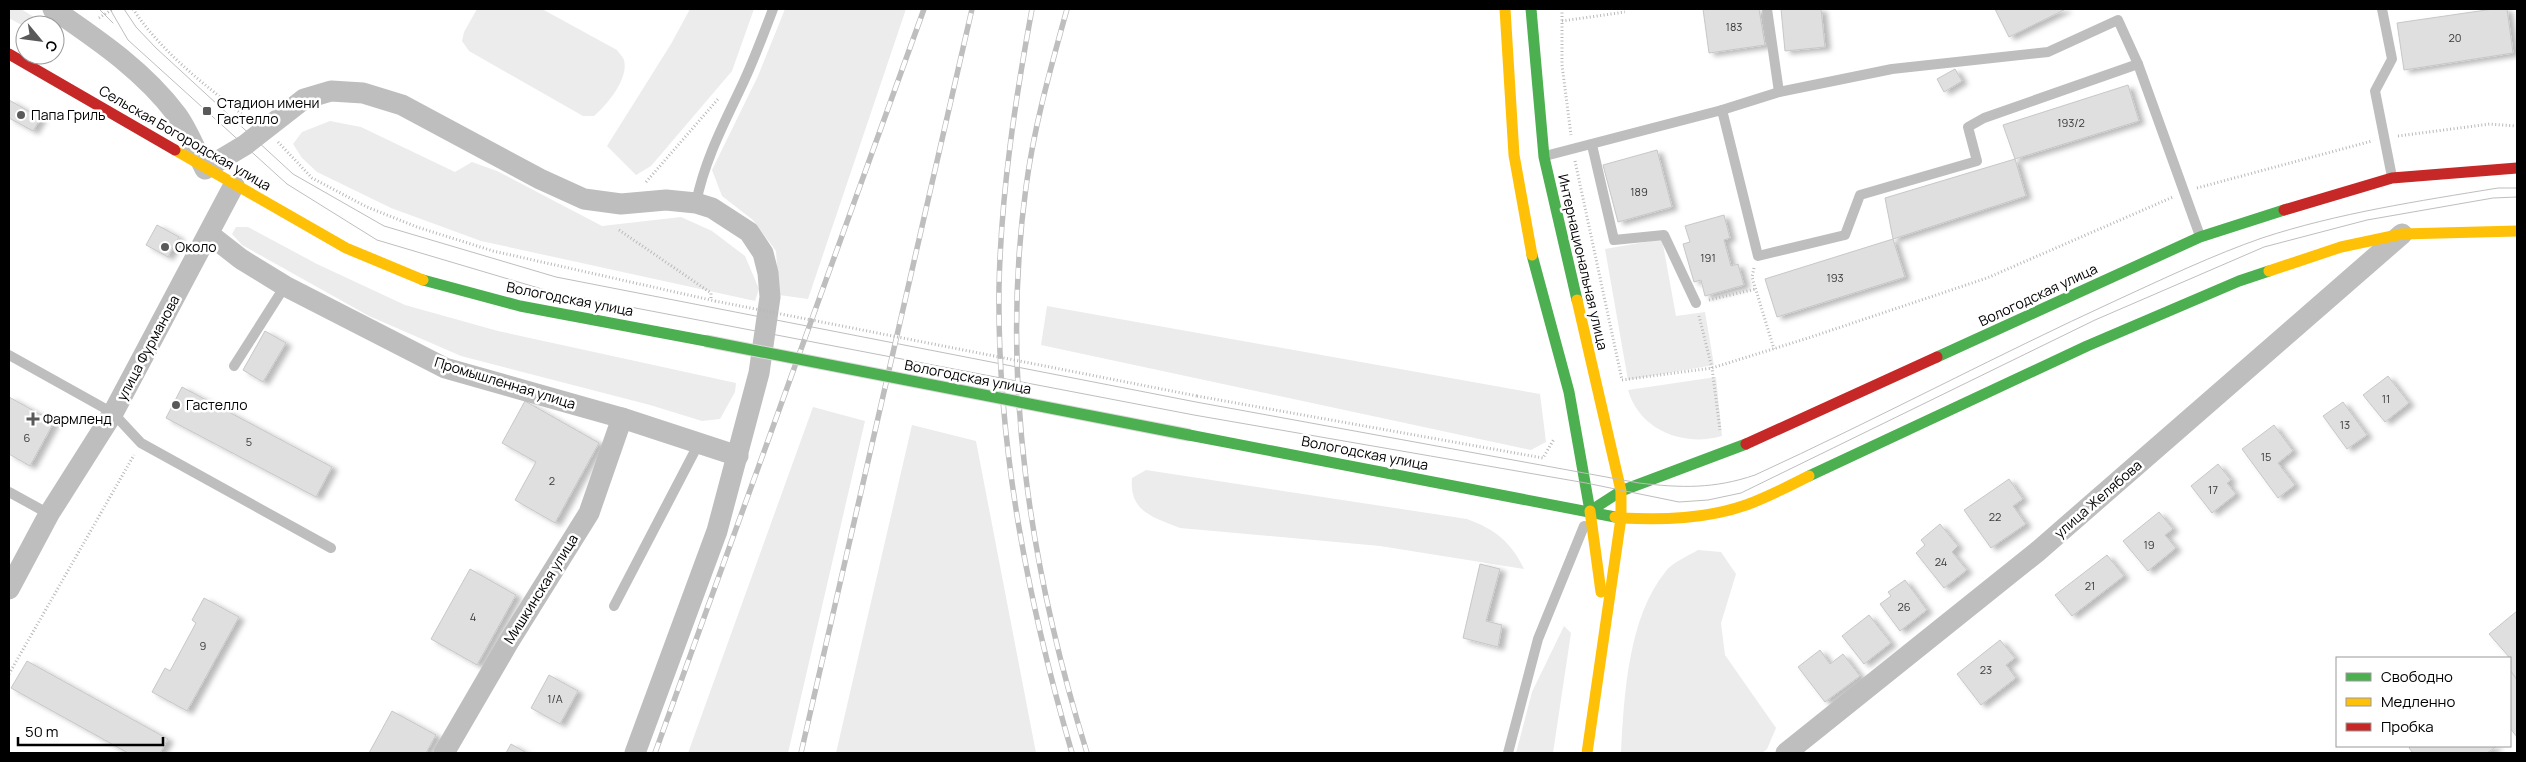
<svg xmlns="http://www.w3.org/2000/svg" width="2526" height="762" viewBox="0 0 2526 762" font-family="Manrope,sans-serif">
<defs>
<filter id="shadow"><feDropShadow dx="5.5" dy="3" stdDeviation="2.5" flood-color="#0004"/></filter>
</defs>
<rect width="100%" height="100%" fill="#fff"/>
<g fill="#ececec">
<path d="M9,9h12l26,16h-22v2l-16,-9z"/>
<path d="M477,9h65l75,41c2,3 6,7 7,10 5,19 -17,45 -30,56h-11l-114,-65 -7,-10 2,-9z"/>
<path d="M690,9h64l-22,62 -81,95 -15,9 -29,-29 64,-102z"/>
<path d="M785,9h121l-98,290 -29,-4 -3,-44 -23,-31 -31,-24 -10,-26 46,-94z"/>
<path d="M330,121l31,6 94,45 17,-10 25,9 105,55 79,-9 31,14 33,25 14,33 -4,12 -274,-60 -90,-33 -74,-36 -15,-14 -9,-14 9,-12z"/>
<path d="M236,227h12l69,37 88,41 93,26 238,52 -1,9 -15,27 -18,2 -52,-16 -189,-49 -92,-40 -127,-71 -10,-11z"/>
<path d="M1662,239l14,77 29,-4 9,53 -86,15 -23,-131z"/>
<path d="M1047,306l493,88 6,48 -15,8 -490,-105z"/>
<path d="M1716,377l6,59c-38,11 -82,-5 -94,-46z"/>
<path d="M813,407l52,14 -77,332h-100z"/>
<path d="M912,425l64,16 60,312h-200z"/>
<path d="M1146,470l321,49c28,10 45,24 57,50l-144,-23 -200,-18c-27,-11 -51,-16 -48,-50z"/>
<path d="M1698,550l23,2 15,22 -15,49 4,32 51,73 -9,21 -5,4h-141c3,-57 7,-136 45,-182 7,-9 22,-15 32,-21z"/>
<path d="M1564,626l7,7 -18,120h-37l16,-61z"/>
</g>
<g fill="#dfdfdf" stroke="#c7c7c7" filter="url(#shadow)">
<path d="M1703,9h56l6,36 -56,8z"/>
<path d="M1781,9h40l4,38 -40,4z"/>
<path d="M1995,9h71l-57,28z"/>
<path d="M2493,9h14l6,44 -109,17 -7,-47z"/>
<path d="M1955,69l7,12 -18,11 -7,-13z"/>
<path d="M2128,85l11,36 -124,38 -12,-34z"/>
<path d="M9,100l32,18 -8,13 -24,-13z"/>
<path d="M1657,150l15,57 -54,15 -15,-57z"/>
<path d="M2015,159l11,37 -133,43 -8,-41z"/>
<path d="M1724,215l6,23 -6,2 7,26 7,-2 6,21 -39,11 -4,-16 -7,2 -11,-38 7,-2 -5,-16z"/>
<path d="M157,225l22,12 -11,20 -22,-12z"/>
<path d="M1893,239l12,38 -128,40 -12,-38z"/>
<path d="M265,331l21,12 -23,39 -20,-12z"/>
<path d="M2388,376l21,27 -24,19 -22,-27z"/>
<path d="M182,387l150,80 -16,30 -150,-79z"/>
<path d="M9,397l45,25 -24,44 -21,-12z"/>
<path d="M525,401l74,42 -44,80 -40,-23 21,-38 -34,-19z"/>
<path d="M2343,402l24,33 -20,14 -24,-33z"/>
<path d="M2274,425l19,26 -15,12 17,22 -17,13 -36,-49z"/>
<path d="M2218,464l13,16 -4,3 9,11 -24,19 -21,-27z"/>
<path d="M2009,479l14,20 -10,7 13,18 -35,24 -27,-38z"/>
<path d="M2159,512l14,17 -8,6 11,13 -28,23 -25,-30z"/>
<path d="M1940,524l18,22 -6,6 15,18 -23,18 -28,-35 9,-8 -4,-5z"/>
<path d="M2107,555l17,21 -52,40 -17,-21z"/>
<path d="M1480,564l20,5 -14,52 16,4 -4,22 -35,-9z"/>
<path d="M470,569l46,26 -39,70 -46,-26z"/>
<path d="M1905,580l22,30 -27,21 -20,-27 11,-8 -3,-4z"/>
<path d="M204,598l35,19 -52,94 -35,-19 13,-24 5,3 26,-48 -4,-3z"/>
<path d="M2517,611v69l-7,-10v-12l-21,-24z"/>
<path d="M1869,615l22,28 -27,21 -22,-28z"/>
<path d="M2000,640l15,18 -9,7 10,13 -35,27 -24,-31z"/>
<path d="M1820,650l10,14 13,-10 17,22 -35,26 -27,-35z"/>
<path d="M27,661l141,78 -8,14h-32l-117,-65z"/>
<path d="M2510,670l7,10v57l-7,-9z"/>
<path d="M549,675l29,16 -18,33 -29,-16z"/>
<path d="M392,711l44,24 -10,18h-57z"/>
<path d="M511,744l16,9h-21z"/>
<path d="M2411,746h86l-10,7h-74l-4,-5z"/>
</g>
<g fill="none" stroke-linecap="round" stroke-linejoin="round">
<g stroke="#b9b9b9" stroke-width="3" stroke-dasharray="1 2.5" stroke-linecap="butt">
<path d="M133,9c29,44 73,77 114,109"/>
<path d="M1562,9v56l9,70"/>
<path d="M99,18l14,-9"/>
<path d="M1562,21l63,-9"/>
<path d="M2398,136l92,-12 27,2"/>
<path d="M278,142l34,36 55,29 50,20 76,24 222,50"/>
<path d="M1575,161l47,219 90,-12 93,-29 182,-61 186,-81"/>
<path d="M646,182l73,-84"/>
<path d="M2197,188l175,-47"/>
<path d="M619,230l92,63v7"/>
<path d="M1754,268l-2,9 22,72"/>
<path d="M1709,300l47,-11"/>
<path d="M1699,316l13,52 8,62"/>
<path d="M1197,396l346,62 11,-19"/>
<path d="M9,674l125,-219"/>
</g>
<g stroke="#bebebe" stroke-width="10">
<path d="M1767,9l12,83"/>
<path d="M2382,9l10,50 -17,32 17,86"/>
<path d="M1722,110l57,-18 113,-23 156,-17 70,-32 20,44"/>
<path d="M1592,145l22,95 50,-5 32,68"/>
<path d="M1545,156l177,-46 36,146 87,-21 15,-40 117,-34 -9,-34 16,-9 154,-54 62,172"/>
<path d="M696,203c9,-45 29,-81 48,-122 11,-24 20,-48 29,-72"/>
<path d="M9,355l104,58 28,30 190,105"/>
<path d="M234,366l51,-80"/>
<path d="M9,492l40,22"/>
<path d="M614,606l85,-163"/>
<path d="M1508,753l30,-114 46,-113"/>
</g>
<g stroke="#bebebe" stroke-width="21">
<path d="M53,9c45,31 90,61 124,106 11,15 19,36 28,54l40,-24 59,-46 27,-8 32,2 39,12 138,74 44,20 37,5 45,-4 30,3 16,5 37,24 14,21 5,20 2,24 -11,76 -42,158 -82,222"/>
<path d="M209,234l32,25 44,27 160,82 177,50 116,38"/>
<path d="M9,589l40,-75 64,-101 121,-228"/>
<path d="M444,753l64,-110 81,-130 33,-95"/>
<path d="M1786,753l251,-201 365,-318"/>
</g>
<g stroke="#4caf50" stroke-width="11">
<path d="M1531,9l13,148 33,143"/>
<path d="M1532,255l37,137 21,119 31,-20 125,-47"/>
<path d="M423,280l97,26 186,35"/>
<path d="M1937,357l263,-120 84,-27"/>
<path d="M1189,435l426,82"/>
<path d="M1809,476l278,-130 152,-65 30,-10"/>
</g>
<g stroke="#ffc107" stroke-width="11">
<path d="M1505,9l9,146 18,100"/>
<path d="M175,150l171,98 77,32"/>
<path d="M2269,271l72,-24 61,-13 115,-3"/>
<path d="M1577,300l44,191v27c42,2 85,1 125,-13 22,-8 43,-19 63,-29"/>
<path d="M1590,511l11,81"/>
<path d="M1587,753l34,-235 -6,-1"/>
</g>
<g stroke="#c62828" stroke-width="11">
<path d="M9,54l166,96"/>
<path d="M2284,210l108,-32 125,-10"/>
<path d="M1746,444l191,-87"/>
</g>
<g stroke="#bebebe" stroke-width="1">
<path d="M99,9l14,14"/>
<path d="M110,9l18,31 159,144 90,56 175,52 642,123 392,68 93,19 29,-2 33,-7 354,-173 169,-73 103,-27 126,-22 24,-1"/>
<path d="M124,9l12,18 20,21 137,126 91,52 172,51 640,125 443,81c42,5 75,6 116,-8 122,-56 240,-119 362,-175 48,-22 96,-45 145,-62 76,-25 157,-37 236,-50h19"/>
</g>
<g stroke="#bebebe" stroke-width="5.5">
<g id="rail">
<path d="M1032,9c-17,92 -31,184 -33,278 -2,159 29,315 73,466"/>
<path d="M1067,9c-16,58 -33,117 -41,178 -26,192 4,382 61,566"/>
<path d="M655,753l269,-744"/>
<path d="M801,753l171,-744"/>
</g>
</g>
<use href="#rail" stroke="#fff" stroke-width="4" stroke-dasharray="11" stroke-linecap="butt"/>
<g stroke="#dbdbdb" stroke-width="13" stroke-linecap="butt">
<path id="fast-bridge" d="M706,341l483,94"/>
</g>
<path stroke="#b9b9b9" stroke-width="3" stroke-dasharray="1 2.5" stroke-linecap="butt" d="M715,301l482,95"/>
<use href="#fast-bridge" stroke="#4caf50" stroke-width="11"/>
</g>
<g fill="#595959" stroke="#fff" stroke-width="2">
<rect x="202" y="106" width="10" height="10" rx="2.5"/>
<circle cx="21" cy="115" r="5"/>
<circle cx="165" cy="247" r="5"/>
<circle cx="176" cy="405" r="5"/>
<path d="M30.5 411.5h5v5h5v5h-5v5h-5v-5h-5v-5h5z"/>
</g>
<g text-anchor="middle" stroke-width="5" stroke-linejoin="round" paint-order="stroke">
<g font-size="11" fill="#383838">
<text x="1734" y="31">183</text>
<text x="2455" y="42">20</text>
<text x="2071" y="127">193/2</text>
<text x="1639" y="196">189</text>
<text x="1708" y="262">191</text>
<text x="1835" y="282">193</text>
<text x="2386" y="403">11</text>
<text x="2345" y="429">13</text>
<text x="27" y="442">6</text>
<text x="249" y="446">5</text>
<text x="2266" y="461">15</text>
<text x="552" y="485">2</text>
<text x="2213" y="494">17</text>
<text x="1995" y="521">22</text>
<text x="2149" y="549">19</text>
<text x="1941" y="566">24</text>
<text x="2090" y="590">21</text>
<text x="1904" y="611">26</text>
<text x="473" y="621">4</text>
<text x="203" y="650">9</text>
<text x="1986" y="674">23</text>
<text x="555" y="703">1/А</text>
</g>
<g font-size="14" fill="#000" stroke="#fff" text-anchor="start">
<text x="217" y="108">Стадион имени<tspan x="217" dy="16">Гастелло</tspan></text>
<text x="31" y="120">Папа Гриль</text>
<text x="175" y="252">Около</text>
<text x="186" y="410">Гастелло</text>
<text x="43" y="424">Фармленд</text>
</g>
<g font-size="14" fill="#000" stroke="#fff">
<text transform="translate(185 138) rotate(30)" y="5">Сельская Богородская улица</text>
<text transform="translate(1583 262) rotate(77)" y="5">Интернациональная улица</text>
<text transform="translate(2038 295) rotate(-25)" y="5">Вологодская улица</text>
<text transform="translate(570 299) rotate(11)" y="5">Вологодская улица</text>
<text transform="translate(148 348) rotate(-62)" y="5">улица Фурманова</text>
<text transform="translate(968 377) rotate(11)" y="5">Вологодская улица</text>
<text transform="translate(505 383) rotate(17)" y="5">Промышленная улица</text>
<text transform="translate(1365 453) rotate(11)" y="5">Вологодская улица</text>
<text transform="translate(2098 499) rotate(-41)" y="5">улица Желябова</text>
<text transform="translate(541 589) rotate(-58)" y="5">Мишкинская улица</text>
</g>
</g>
<rect width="2526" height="762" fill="none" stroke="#000000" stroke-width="20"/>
<rect x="2336" y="657" width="175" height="90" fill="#ffffff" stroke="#999999"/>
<rect x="2346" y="673" width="25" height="8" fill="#4caf50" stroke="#999999"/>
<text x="2381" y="682" font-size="15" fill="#000000">Свободно</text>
<rect x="2346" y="698" width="25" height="8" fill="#ffc107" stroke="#999999"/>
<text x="2381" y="707" font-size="15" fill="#000000">Медленно</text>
<rect x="2346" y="723" width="25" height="8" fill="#c62828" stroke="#999999"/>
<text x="2381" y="732" font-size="15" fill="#000000">Пробка</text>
<g transform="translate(40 40) rotate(119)"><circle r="24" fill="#ffffff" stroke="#999999"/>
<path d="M0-4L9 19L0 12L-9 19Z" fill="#595959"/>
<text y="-8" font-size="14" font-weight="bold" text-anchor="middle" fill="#000000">С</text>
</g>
<path d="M18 737v8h145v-8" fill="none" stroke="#000000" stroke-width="2.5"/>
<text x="25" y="737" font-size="15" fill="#000000" stroke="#ffffff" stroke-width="4" paint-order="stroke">50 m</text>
</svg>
